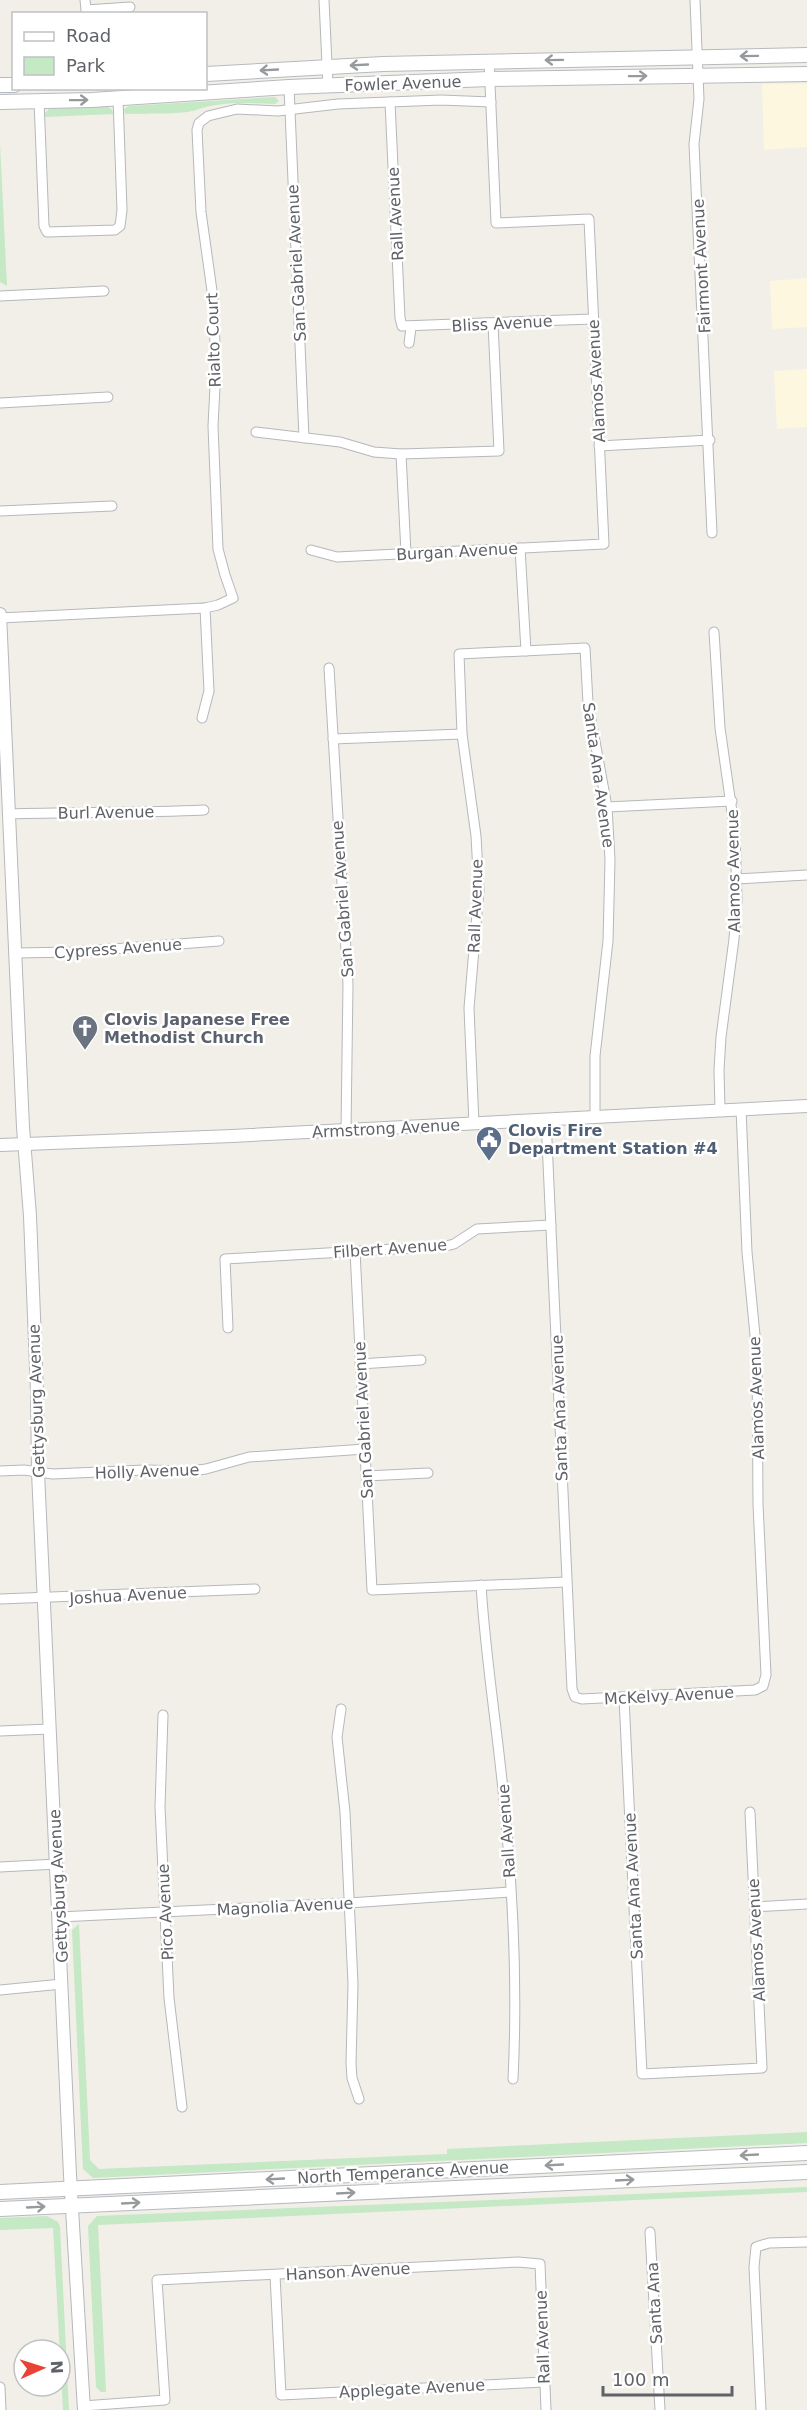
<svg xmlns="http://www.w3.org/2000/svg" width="807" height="2410" viewBox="0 0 807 2410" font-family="'DejaVu Sans',sans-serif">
<rect width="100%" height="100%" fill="#f1efe8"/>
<g fill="#fef7e0">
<path d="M762,84h45v64l-1,-1 -42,3z"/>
<path d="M807,278v49l-35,2 -2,-48z"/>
<path d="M807,369v58l-30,2 -3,-58z"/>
</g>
<g fill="#c5e8c5">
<path d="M275,97l4,4 -4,3c-27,-1 -53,-3 -79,6 -13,5 -56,3 -71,4l-1,-5 5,-3z"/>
<path d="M107,106l5,4 1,4 -68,3v-4l4,-4z"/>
<path d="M0,144l7,142 -7,-4z"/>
<path d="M79,1924l11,236 9,9 348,-15v-5l360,-17v11l-714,35 -10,-9 -11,-239z"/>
<path d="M807,2187v5l-709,33 8,167h-5l-5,-5 -8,-161 9,-10z"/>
<path d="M47,2216l11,6 2,5 9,183h-6l-10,-182 -53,2v-12z"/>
</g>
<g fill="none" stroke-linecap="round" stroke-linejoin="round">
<g stroke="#b5b8bc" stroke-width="11">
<g id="minor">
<path d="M85,0l1,10 44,-3"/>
<path d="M324,0l4,86"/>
<path d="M695,0l4,99 -5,45 18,389"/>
<path d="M289,87l15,351"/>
<path d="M39,100l5,126 3,6 68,-2 5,-4 2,-16 -4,-112"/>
<path d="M390,102l10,216 2,8 191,-7"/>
<path d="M0,296l104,-5"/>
<path d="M409,343l2,-15"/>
<path d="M0,403l108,-6"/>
<path d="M256,432l84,10 34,10 27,2 98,-3 -6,-127"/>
<path d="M599,446l111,-6"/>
<path d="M401,454l5,99"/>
<path d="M0,511l112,-5"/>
<path d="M520,548l6,103"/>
<path d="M311,550l26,7 267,-13 -15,-325 -93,4 -7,-162"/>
<path d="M0,618l205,-10 13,-3 15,-7 -8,-23 -7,-26 -5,-123 3,-59 -3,-69 -12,-86 -4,-82 2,-7 9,-7 29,-7 41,2 60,-7 103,-4 50,2"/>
<path d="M714,632l6,96 15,105 2,67 -3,39 -13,98 -2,33 1,40"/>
<path d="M329,668l19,316 -2,146"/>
<path d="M202,718l7,-27 -4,-83"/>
<path d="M333,739l129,-5"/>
<path d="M607,807l125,-6"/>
<path d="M9,814c65,-2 130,-1 195,-4"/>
<path d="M736,879l71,-4"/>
<path d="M16,953l56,-1 147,-11"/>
<path d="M546,1119l26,570 3,8 7,2 173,-9 8,-4 3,-11 -8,-171 -1,-148 -10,-104 -6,-143"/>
<path d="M474,1124l-5,-116 10,-118 -3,-54 -14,-102 -3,-80 126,-6 3,55 19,104 3,53 -2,81 -13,115v60"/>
<path d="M355,1251l17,339 194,-8"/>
<path d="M228,1328l-3,-69 221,-13 8,-2 23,-15 74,-4"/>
<path d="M360,1364l61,-4"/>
<path d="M0,1471l24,-1 29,4 92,-4 45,1 16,-2 43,-12 116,-8"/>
<path d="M366,1476l62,-3"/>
<path d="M481,1585c5,83 20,165 26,249 7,80 10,164 6,245"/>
<path d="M0,1599l255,-10"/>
<path d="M624,1698l18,376 120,-6 -12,-256"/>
<path d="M341,1709l-4,28 8,75 8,172 -2,79 1,15 7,21"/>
<path d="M163,1715l-3,92 9,191 13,109"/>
<path d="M0,1731l50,-2"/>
<path d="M0,1867l57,-3"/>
<path d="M755,1907l52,-3"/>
<path d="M59,1917l290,-14 161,-11"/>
<path d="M0,1990l62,-6"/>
<path d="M650,2232l10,178"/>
<path d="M275,2275l6,120 263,-13"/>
<path d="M0,2387l1,23"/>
<path d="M83,2406l82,-6 -8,-120 361,-18 22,2 6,146"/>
<path d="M761,2410l-7,-143 2,-20 13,-4 38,-1"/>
</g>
</g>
<g stroke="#b5b8bc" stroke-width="14">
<g id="tertiary">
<path d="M0,614l23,513 7,89 7,176 1,80 32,703 14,235"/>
<path d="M0,1145l232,-9 575,-30"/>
</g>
</g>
<g stroke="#b6babf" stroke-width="16">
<g id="secondary">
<path d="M206,74l177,-10 424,-9"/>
<path d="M0,85h14"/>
<path d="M0,102l92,-2 197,-13 200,-8 318,-5"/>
<path d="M0,2192l807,-39"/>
<path d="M0,2209l807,-37"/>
</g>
</g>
<use href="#minor" stroke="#fff" stroke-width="9"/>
<use href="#tertiary" stroke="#fff" stroke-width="12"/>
<use href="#secondary" stroke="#fff" stroke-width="14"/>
</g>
<defs><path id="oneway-shaft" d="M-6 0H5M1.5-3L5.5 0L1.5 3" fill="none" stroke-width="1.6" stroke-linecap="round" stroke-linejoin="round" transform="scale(1.5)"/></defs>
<g stroke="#979a9d">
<use href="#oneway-shaft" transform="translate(749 56) rotate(179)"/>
<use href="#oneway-shaft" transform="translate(554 60) rotate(179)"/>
<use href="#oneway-shaft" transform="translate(359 65) rotate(177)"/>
<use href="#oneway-shaft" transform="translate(269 70) rotate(177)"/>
<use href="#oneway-shaft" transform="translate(638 76) rotate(-1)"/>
<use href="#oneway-shaft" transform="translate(79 100) rotate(-1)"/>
<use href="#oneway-shaft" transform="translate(749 2155) rotate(177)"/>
<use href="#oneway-shaft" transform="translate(554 2165) rotate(177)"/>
<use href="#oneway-shaft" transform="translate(275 2179) rotate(177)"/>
<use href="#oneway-shaft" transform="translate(625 2180) rotate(-3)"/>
<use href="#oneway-shaft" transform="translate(346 2193) rotate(-3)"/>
<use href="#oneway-shaft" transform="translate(131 2203) rotate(-3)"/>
<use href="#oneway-shaft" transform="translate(36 2207) rotate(-3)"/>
</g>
<defs>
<g id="church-pin" transform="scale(1.35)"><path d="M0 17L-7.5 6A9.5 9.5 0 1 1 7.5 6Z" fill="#6b7280" stroke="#fff"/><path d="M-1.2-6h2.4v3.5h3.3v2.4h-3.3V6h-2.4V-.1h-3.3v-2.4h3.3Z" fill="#fff"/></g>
<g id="civic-pin" transform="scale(1.35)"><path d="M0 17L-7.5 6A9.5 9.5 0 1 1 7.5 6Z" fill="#5c6f8a" stroke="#fff"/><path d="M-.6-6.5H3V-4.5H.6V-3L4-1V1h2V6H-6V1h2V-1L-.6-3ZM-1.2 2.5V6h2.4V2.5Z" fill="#fff"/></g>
</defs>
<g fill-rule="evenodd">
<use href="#church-pin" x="85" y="1028"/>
<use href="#civic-pin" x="489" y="1139"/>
</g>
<g text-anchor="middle" stroke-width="5" stroke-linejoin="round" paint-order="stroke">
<g font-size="16" fill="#5f6368" stroke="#fff">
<text transform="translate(403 83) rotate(-2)" y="6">Fowler Avenue</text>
<text transform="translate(395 214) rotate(-93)" y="6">Rall Avenue</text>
<text transform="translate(296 263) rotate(-93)" y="6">San Gabriel Avenue</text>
<text transform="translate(701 266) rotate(-93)" y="6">Fairmont Avenue</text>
<text transform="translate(502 323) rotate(-3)" y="6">Bliss Avenue</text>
<text transform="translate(213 340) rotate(-92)" y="6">Rialto Court</text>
<text transform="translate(596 381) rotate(-93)" y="6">Alamos Avenue</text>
<text transform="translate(457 551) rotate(-3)" y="6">Burgan Avenue</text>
<text transform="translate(599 775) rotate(82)" y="6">Santa Ana Avenue</text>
<text transform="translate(106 812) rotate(-1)" y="6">Burl Avenue</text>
<text transform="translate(733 871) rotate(-91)" y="6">Alamos Avenue</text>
<text transform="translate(342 899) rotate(-94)" y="6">San Gabriel Avenue</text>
<text transform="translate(475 906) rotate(-88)" y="6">Rall Avenue</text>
<text transform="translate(118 948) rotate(-4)" y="6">Cypress Avenue</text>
<text transform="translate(386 1128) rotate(-3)" y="6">Armstrong Avenue</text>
<text transform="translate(390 1248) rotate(-4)" y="6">Filbert Avenue</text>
<text transform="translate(756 1398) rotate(-92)" y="6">Alamos Avenue</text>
<text transform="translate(36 1401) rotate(-92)" y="6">Gettysburg Avenue</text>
<text transform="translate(559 1408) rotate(-92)" y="6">Santa Ana Avenue</text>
<text transform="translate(363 1420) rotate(-93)" y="6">San Gabriel Avenue</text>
<text transform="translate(147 1471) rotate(-2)" y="6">Holly Avenue</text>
<text transform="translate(128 1595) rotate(-3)" y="6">Joshua Avenue</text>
<text transform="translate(669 1695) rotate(-3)" y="6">McKelvy Avenue</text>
<text transform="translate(506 1831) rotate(-94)" y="6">Rall Avenue</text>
<text transform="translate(58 1886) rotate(-93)" y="6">Gettysburg Avenue</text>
<text transform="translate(633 1886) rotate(-93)" y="6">Santa Ana Avenue</text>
<text transform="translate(285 1906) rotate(-3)" y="6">Magnolia Avenue</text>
<text transform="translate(165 1912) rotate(-93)" y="6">Pico Avenue</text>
<text transform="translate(756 1940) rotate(-93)" y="6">Alamos Avenue</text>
<text transform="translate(403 2172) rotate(-3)" y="6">North Temperance Avenue</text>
<text transform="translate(348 2271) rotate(-3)" y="6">Hanson Avenue</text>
<text transform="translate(654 2303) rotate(-93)" y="6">Santa Ana</text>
<text transform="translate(542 2337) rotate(-92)" y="6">Rall Avenue</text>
<text transform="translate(412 2388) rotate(-3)" y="6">Applegate Avenue</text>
</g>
<g font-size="16" font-weight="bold" fill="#5b616d" stroke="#fff" text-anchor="start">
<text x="104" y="1025">Clovis Japanese Free<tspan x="104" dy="18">Methodist Church</tspan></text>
</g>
<g font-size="16" font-weight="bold" fill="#4e5e75" stroke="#fff" text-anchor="start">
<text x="508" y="1136">Clovis Fire<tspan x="508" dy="18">Department Station #4</tspan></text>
</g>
</g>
<rect x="12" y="12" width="195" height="78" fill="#ffffff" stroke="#bfc1c3" stroke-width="1.5"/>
<rect x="24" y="32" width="30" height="9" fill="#ffffff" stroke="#bfc1c3" stroke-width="1.5"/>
<text x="66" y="42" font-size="18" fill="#5f6368">Road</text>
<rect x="24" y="57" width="30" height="18" fill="#c5e8c5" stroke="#bfc1c3" stroke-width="1.5"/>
<text x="66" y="72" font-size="18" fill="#5f6368">Park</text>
<g transform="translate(42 2368) rotate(87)"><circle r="28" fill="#ffffff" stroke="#bfc1c3" stroke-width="1.5"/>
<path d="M0-4.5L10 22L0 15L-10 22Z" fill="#ea4335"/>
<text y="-9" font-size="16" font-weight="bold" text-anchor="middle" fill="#5f6368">N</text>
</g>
<path d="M603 2386v9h129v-9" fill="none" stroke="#5f6368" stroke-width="3"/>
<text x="612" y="2386" font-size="18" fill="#5f6368" stroke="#ffffff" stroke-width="4.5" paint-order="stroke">100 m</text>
</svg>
